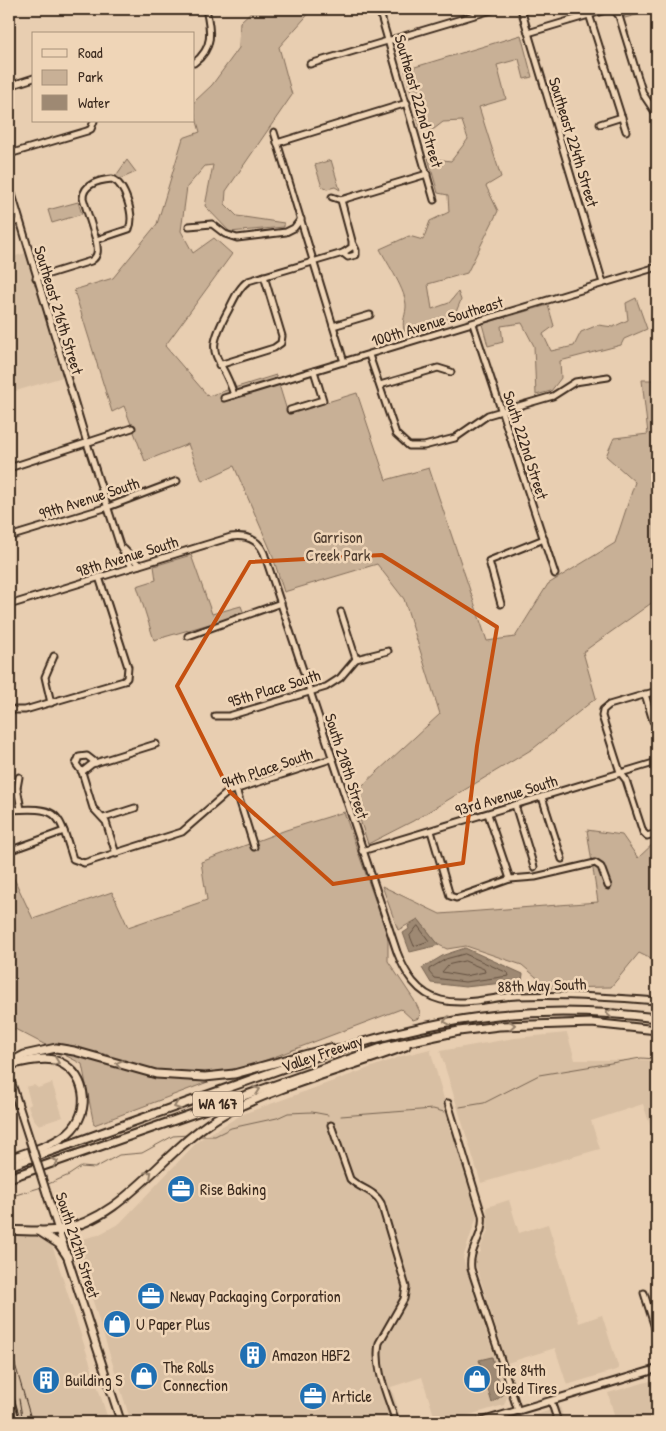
<svg xmlns="http://www.w3.org/2000/svg" width="666" height="1431" viewBox="0 0 666 1431" font-family="'Patrick Hand',sans-serif">
<rect width="100%" height="100%" fill="#e8ceb1"/>
<filter id="ink" filterUnits="userSpaceOnUse"><feTurbulence type="fractalNoise" baseFrequency=".02" numOctaves="2"/><feDisplacementMap in="SourceGraphic" scale="10" xChannelSelector="R" yChannelSelector="G"/><feConvolveMatrix kernelMatrix="1 2 1 2 8 2 1 2 1" color-interpolation-filters="sRGB"/></filter>
<g filter="url(#ink)">
<g fill="#d8bfa3">
<path d="M29,252l37,124 -57,17v-135z"/>
<path d="M567,1033l8,27h82v86l-14,-42 -52,17 9,28 -119,34 -41,-132 75,-13z"/>
<path d="M430,1049l47,167 -14,42 44,139 -3,8 -59,17h-9l-14,-45 -31,10 11,35h-271l-57,-181 24,-6 22,-12 79,-83 44,-26 159,-58z"/>
<path d="M52,1083l11,34 -24,8 -6,-7 -5,-12 3,-2 -5,-17 8,-2 4,3z"/>
<path d="M509,1200l10,33 29,-9 31,99 23,-8 17,54 -52,16 -12,-37 -48,15 -32,-101 1,-8 5,-2 -1,-3 8,-19 -1,-23z"/>
<path d="M9,1235h30l8,4 6,9 56,174h-100z"/>
<path d="M657,1379v43h-41l-8,-29z"/>
<path d="M560,1407l5,15h-50z"/>
</g>
<g fill="#c8b096" stroke="#826d5a">
<path d="M254,9h59l-34,38 13,48 -66,96 -1,13 12,12 47,7v4l-54,5 -25,-26 8,-41 -8,1 -18,21 -6,44 12,22 21,-15 18,16 -67,92 43,50 68,-21 12,39 69,-21 29,87 43,-12 58,173 28,-4 33,-53 67,-41 20,-61 -29,-26 8,-18 34,-4 -6,-54h15v219l-74,53 13,46 -62,50 -121,73 -45,23 -16,-49 88,-81 -36,-115 -27,-35 -93,28 -13,-41 -37,-85 -32,15 -14,-37 -43,17 -21,-55 -12,6 -38,-122 39,-12 44,-54 26,-86 17,-6 -6,-21v-9l18,-17 27,-37 1,-26z"/>
<path d="M622,9h19l2,4 -18,5z"/>
<path d="M521,35l11,42 -8,2 -5,-20 -22,6 9,34 -27,8 22,70 -15,9 12,25 -31,62 -39,11 4,25 17,-6 9,-11 3,8 -8,19 -48,15c-4,-14 0,-14 1,-27 1,-15 -19,-44 -26,-58l29,-13 14,4 7,-19 19,-9 -1,-17 -10,-2 -10,-35 23,3 17,-22 -6,-18 -19,1 -9,7 -13,2 -16,-61z"/>
<path d="M127,160l9,12 -16,7 -5,-2z"/>
<path d="M331,160l9,30 -5,-3 -8,2 -5,-2 -7,-22z"/>
<path d="M78,202l4,12 -30,9 -4,-13z"/>
<path d="M636,298l11,31 -23,10 -3,6 -61,16 1,17 -10,13 -15,4 -2,-49 -12,-23 -21,3 2,16 -15,4 -6,-22 66,-19 6,21 -11,8 8,17 23,-5 7,-14 17,-7 15,2 15,-7 -2,-17z"/>
<path d="M191,555l21,59 29,-8 3,8 -90,26 -17,-54 19,-6 -2,-14z"/>
<path d="M344,812l44,125v24l26,39 6,12 -1,6 -6,2 -12,-11 -307,116 -12,-61 -67,-35 -6,2v-163l24,51 79,-27 16,35 79,-27 -6,-38 85,-32z"/>
<path d="M587,830l35,5 16,23 19,-18v122l-18,-9 -28,34 -62,1 -27,-23 -56,-19 -19,3 -8,-4 -21,-26 -20,11 -16,-44 58,28 158,-12z"/>
</g>
<g fill="#9e8973" stroke="#766351">
<path d="M418,919l21,26 -29,7 -7,-19 6,-4 -1,-3z"/>
<path d="M465,948l58,26 -1,7 -57,6 -34,-4 -9,-15 22,-13z"/>
<path d="M492,1357l11,38 -11,8 -13,-43z"/>
</g>
<g fill="none" stroke-linecap="round" stroke-linejoin="round">
<g stroke="#635040" stroke-width="1">
<path d="M418,926l11,15 -15,5 -4,-10z"/>
<path d="M465,954l43,19 1,3 -44,6 -31,-4 -5,-6v-3l17,-10z"/>
<path d="M465,961l19,8 1,3 -20,4 -23,-4 6,-7z"/>
</g>
<g stroke="#766351" stroke-width="1">
<path d="M460,1107l24,-4 55,-28 102,-17 16,1"/>
<path d="M341,1116l92,-7 11,3"/>
<path d="M198,1136h17l16,-8 46,-10 11,-5 24,-1 16,3"/>
<path d="M46,1185l23,-10 12,-8 14,1 24,-13 23,-2 31,-17 16,-1"/>
<path d="M9,1197l33,-10"/>
</g>
<g stroke="#3b2a1e" stroke-width="9">
<g id="minor">
<path d="M379,9l55,191"/>
<path d="M521,9l82,274"/>
<path d="M589,14l37,117"/>
<path d="M528,33l81,-24 6,2 4,5 24,78 14,21"/>
<path d="M194,63c20,-15 17,-32 12,-54"/>
<path d="M310,64l185,-55"/>
<path d="M9,86l25,-8"/>
<path d="M600,124l22,-7"/>
<path d="M274,132l70,230"/>
<path d="M277,143l130,-40"/>
<path d="M9,154l78,-23 4,-2 3,-8"/>
<path d="M9,184l78,259 33,103 12,21"/>
<path d="M341,200l86,-26"/>
<path d="M9,224l10,-3"/>
<path d="M189,226l23,-2 13,10 12,4 49,-6 8,-4 7,-9"/>
<path d="M343,253l5,4 8,-2v-5l-3,-6"/>
<path d="M36,278l55,-17c8,-5 7,-12 5,-21l33,-11c6,-13 -4,-45 -17,-50 -12,1 -29,5 -29,19l13,42"/>
<path d="M473,324l82,250"/>
<path d="M333,326l37,-11"/>
<path d="M369,355l27,79 13,12h15l31,-8 33,-23 65,-19 22,-14 33,-5"/>
<path d="M219,365l55,-17 7,-5 1,-7 -18,-60"/>
<path d="M380,385l58,-17 13,4"/>
<path d="M234,395c-14,-45 -33,-35 -5,-86 5,-10 10,-22 19,-28l95,-28 9,-6v-6l-11,-41 -9,-3"/>
<path d="M224,398l433,-131"/>
<path d="M290,410l33,-10 -9,-29"/>
<path d="M9,468l123,-40"/>
<path d="M9,537l99,-30 69,-26"/>
<path d="M124,549l15,16"/>
<path d="M501,604l-12,-43 55,-22"/>
<path d="M9,605l222,-68c15,-2 27,2 33,16l133,399c8,21 20,42 44,48 24,6 51,-3 76,-4 47,-2 93,1 140,5"/>
<path d="M341,612l15,47"/>
<path d="M188,636l93,-33"/>
<path d="M657,691l-48,14 -6,5 -1,6 18,56 6,8 17,52 4,4 10,-3"/>
<path d="M645,694l8,27"/>
<path d="M51,703l-6,-26 9,-21"/>
<path d="M9,708l5,2h11l99,-29 3,-3 1,-11 -29,-90"/>
<path d="M215,716h14l97,-29 14,-9 16,-19 32,-8"/>
<path d="M82,772l-6,-8 3,-7 8,-1 9,7"/>
<path d="M19,777l-2,11 4,21"/>
<path d="M236,789l18,58"/>
<path d="M542,797l20,62"/>
<path d="M515,805l19,62"/>
<path d="M9,810c51,-3 49,1 64,49l11,4 98,-31 46,-40 103,-33"/>
<path d="M488,814l22,65"/>
<path d="M104,818l31,-10"/>
<path d="M431,831l19,65 6,2 54,-19 25,-2 60,-14 6,4 7,19"/>
<path d="M14,849l50,-18"/>
<path d="M362,851l295,-89"/>
<path d="M116,854l-10,-32 -13,-14 -11,-36 10,-8 64,-20"/>
<path d="M448,1103l34,112c3,21 -14,33 -11,54l47,142"/>
<path d="M331,1125l19,54c10,10 24,11 31,24l25,84 -2,12 -25,44c-5,26 9,54 17,79"/>
<path d="M644,1293l13,41"/>
<path d="M9,1395l8,27"/>
<path d="M551,1401l7,21"/>
</g>
</g>
<g stroke="#3b2a1e" stroke-width="10">
<g id="major">
<path d="M9,1076l21,65"/>
<path d="M50,1204l71,218"/>
<path d="M480,1422l177,-53"/>
</g>
</g>
<g stroke="#3b2a1e" stroke-width="11">
<g id="highway">
<path d="M9,1063l15,-8 32,-7 18,3 82,23 49,3 29,-3 96,-26"/>
<path d="M9,1159c18,-7 44,-13 59,-26 25,-21 19,-64 -15,-73 -13,-3 -28,2 -41,4"/>
<path d="M9,1166l297,-106c124,-42 221,-58 351,-42"/>
<path d="M9,1178l375,-131 75,-16 40,-5 93,-3 65,7"/>
<path d="M9,1230c15,1 34,2 49,0 68,-10 108,-85 166,-116 58,-30 121,-45 182,-68"/>
<path d="M39,1231l20,13 9,13"/>
</g>
</g>
<use href="#minor" stroke="#efd5b7" stroke-width="5"/>
<use href="#major" stroke="#efd5b7" stroke-width="6"/>
<use href="#highway" stroke="#efd5b7" stroke-width="7"/>
<g stroke="#3b2a1e" stroke-width="1">
<path d="M9,1344l23,78"/>
<path d="M19,1399l4,23"/>
</g>
<g stroke="#3b2a1e" stroke-width="10" stroke-linecap="butt">
<path id="major-bridge" d="M30,1141l20,63"/>
</g>
<use href="#major-bridge" stroke="#efd5b7" stroke-width="6"/>
</g>
<defs><path id="oneway-chevron" d="M-2-3.5L2.5 0L-2 3.5" fill="none" stroke-width="1.6" stroke-linecap="round" stroke-linejoin="round" transform="scale(1.25)"/></defs>
<g stroke="#95806a">
<use href="#oneway-chevron" transform="translate(609 1013) rotate(-175)"/>
<use href="#oneway-chevron" transform="translate(447 1021) rotate(170)"/>
<use href="#oneway-chevron" transform="translate(512 1025) rotate(-3)"/>
<use href="#oneway-chevron" transform="translate(56 1062) rotate(20)"/>
<use href="#oneway-chevron" transform="translate(119 1064) rotate(-165)"/>
<use href="#oneway-chevron" transform="translate(257 1090) rotate(-20)"/>
<use href="#oneway-chevron" transform="translate(177 1106) rotate(160)"/>
<use href="#oneway-chevron" transform="translate(55 1162) rotate(-20)"/>
<use href="#oneway-chevron" transform="translate(149 1174) rotate(-42)"/>
</g>
</g>
<path fill="none" stroke="#c55010" stroke-width="4" stroke-linejoin="round" d="M382,555l115,72 -20,119 -14,117 -130,21 -103,-92 -53,-106 73,-124z"/>
<defs>
<g id="office-disc" transform="scale(1.4375)"><circle r="9.5" fill="#1f6fb2" stroke="#efd5b7"/><path d="M-6-3h4V-5.5h4V-3h4V5H-6ZM-1-4.5V-3h2v-1.5ZM-6 0V1H6V0Z" fill="#fff"/></g>
<g id="shop-disc" transform="scale(1.4375)"><circle r="9.5" fill="#1f6fb2" stroke="#efd5b7"/><path d="M-5-2.5h2.3a2.7 3.5 0 0 1 5.4 0H5L5.5 6h-11ZM-1.5-2.5h3a1.5 2.3 0 0 0-3 0Z" fill="#fff"/></g>
<g id="building-disc" transform="scale(1.4375)"><circle r="9.5" fill="#1f6fb2" stroke="#efd5b7"/><path d="M-4-6H4V6H1V3H-1V6H-4ZM-2.5-4.3h1.7v1.8h-1.7ZM.8-4.3h1.7v1.8H.8ZM-2.5-1h1.7V.8h-1.7ZM.8-1h1.7V.8H.8Z" fill="#fff"/></g>
</defs>
<g fill-rule="evenodd">
<use href="#office-disc" x="181" y="1189"/>
<use href="#office-disc" x="151" y="1296"/>
<use href="#shop-disc" x="117" y="1324"/>
<use href="#building-disc" x="253" y="1355"/>
<use href="#shop-disc" x="144" y="1376"/>
<use href="#shop-disc" x="477" y="1379"/>
<use href="#building-disc" x="46" y="1380"/>
<use href="#office-disc" x="313" y="1396"/>
</g>
<g text-anchor="middle" stroke-width="5" stroke-linejoin="round" paint-order="stroke">
<rect fill="#efd5b7" stroke="#715d4c" stroke-width="1" x="193" y="1091.5" width="50" height="25" rx="4"/>
<g font-size="15" font-weight="bold" fill="#3b2a1e">
<text x="218" y="1109">WA 167</text>
</g>
<g font-size="16" fill="#3b2a1e" stroke="#efd5b7">
<text transform="translate(419 101) rotate(74)" y="6">Southeast 222nd Street</text>
<text transform="translate(574 142) rotate(73)" y="6">Southeast 224th Street</text>
<text transform="translate(59 310) rotate(73)" y="6">Southeast 216th Street</text>
<text transform="translate(437 321) rotate(-17)" y="6">100th Avenue Southeast</text>
<text transform="translate(526 445) rotate(72)" y="6">South 222nd Street</text>
<text transform="translate(89 498) rotate(-18)" y="6">99th Avenue South</text>
<text transform="translate(127 556) rotate(-17)" y="6">98th Avenue South</text>
<text transform="translate(274 688) rotate(-17)" y="6">95th Place South</text>
<text transform="translate(347 766) rotate(72)" y="6">South 218th Street</text>
<text transform="translate(267 768) rotate(-19)" y="6">94th Place South</text>
<text transform="translate(506 795) rotate(-17)" y="6">93rd Avenue South</text>
<text transform="translate(542 985) rotate(-2)" y="6">88th Way South</text>
<text transform="translate(322 1053) rotate(-19)" y="6">Valley Freeway</text>
<text transform="translate(78 1245) rotate(72)" y="6">South 212th Street</text>
</g>
<g font-size="16" fill="#503e30" stroke="#efd5b7">
<text x="338" y="543">Garrison<tspan x="338" dy="18">Creek Park</tspan></text>
</g>
<g font-size="16" fill="#3b2a1e" stroke="#efd5b7" text-anchor="start">
<text x="200" y="1195">Rise Baking</text>
<text x="170" y="1302">Neway Packaging Corporation</text>
<text x="136" y="1330">U Paper Plus</text>
<text x="272" y="1361">Amazon HBF2</text>
<text x="163" y="1373">The Rolls<tspan x="163" dy="18">Connection</tspan></text>
<text x="496" y="1376">The 84th<tspan x="496" dy="18">Used Tires</tspan></text>
<text x="65" y="1386">Building S</text>
<text x="332" y="1402">Article</text>
</g>
</g>
<rect width="666" height="1431" fill="none" stroke="#efd5b7" stroke-width="30"/>
<rect x="15" y="15" width="636" height="1401" fill="none" stroke="#3b2a1e" stroke-width="2" filter="url(#ink)"/>
<rect x="32" y="32" width="162" height="90" fill="#efd5b7" stroke="#a7917a"/>
<rect x="42" y="49" width="25" height="8" fill="#efd5b7" stroke="#a7917a"/>
<text x="78" y="58" font-size="15" fill="#3b2a1e">Road</text>
<rect x="42" y="70" width="25" height="15" fill="#c8b096" stroke="#a7917a"/>
<text x="78" y="82" font-size="15" fill="#3b2a1e">Park</text>
<rect x="42" y="95" width="25" height="15" fill="#9e8973" stroke="#a7917a"/>
<text x="78" y="108" font-size="15" fill="#3b2a1e">Water</text>
</svg>
